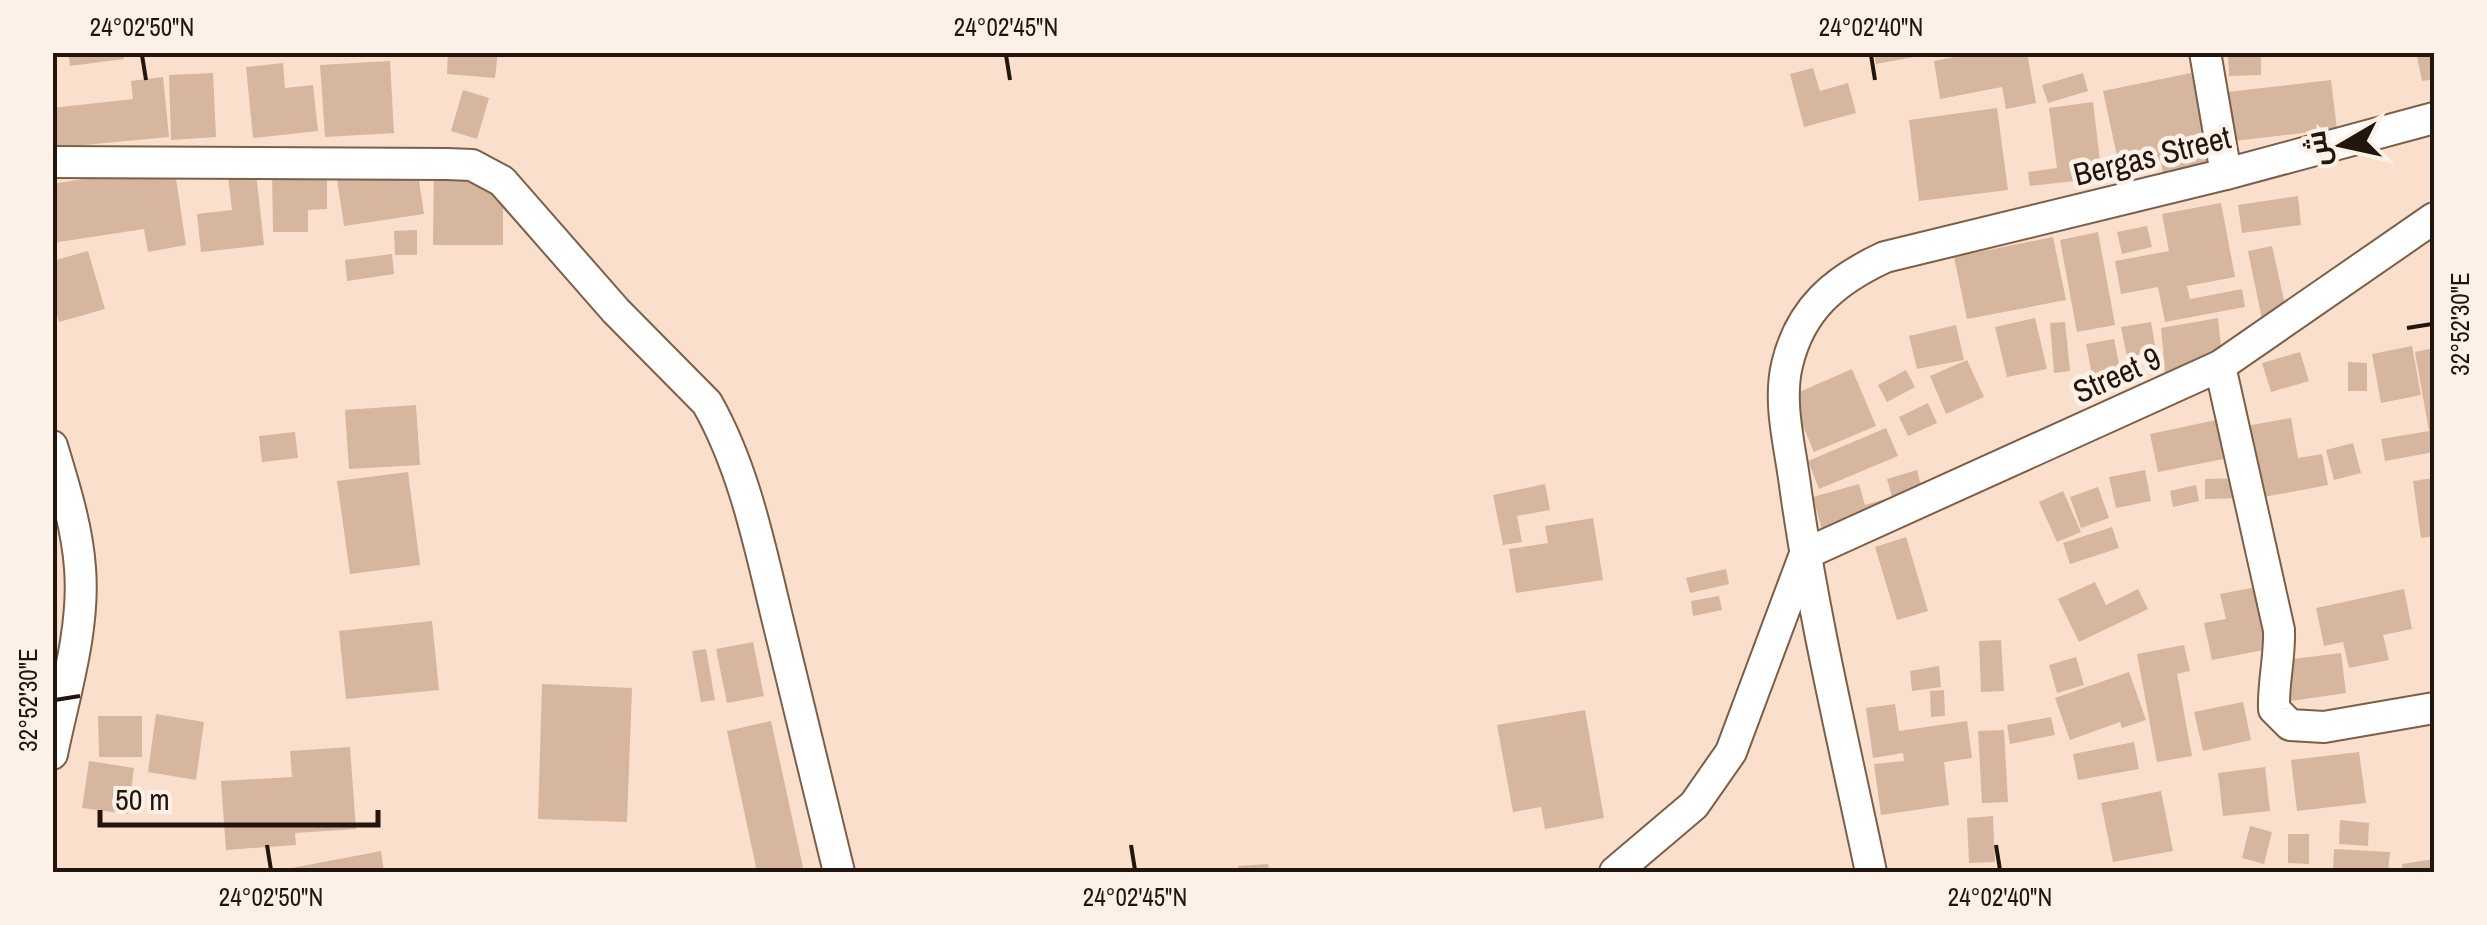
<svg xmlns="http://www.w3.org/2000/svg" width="2487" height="925" viewBox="0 0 2487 925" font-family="'Archivo Narrow',Cairo,sans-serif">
<rect width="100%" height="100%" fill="#fae0cc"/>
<g fill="#d6b69e">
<path d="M68,52h55l1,7 -54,7z"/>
<path d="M448,52h50l-3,26 -48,-4z"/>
<path d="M1874,52h56v2l-54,10z"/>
<path d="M1980,52h47l9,51 -30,6 -4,-22 -62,12 -6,-38z"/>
<path d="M2416,52h18v27l-12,2z"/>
<path d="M2261,53v22l-32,1 -1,-22z"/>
<path d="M390,61l4,72 -69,4 -5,-72z"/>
<path d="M283,63l2,25 28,-3 5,46 -65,7 -7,-71z"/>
<path d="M1813,68l7,23 28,-8 8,30 -52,14 -14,-53z"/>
<path d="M213,73l3,64 -45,3 -2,-65z"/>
<path d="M2083,73l5,18 -40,12 -6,-18z"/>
<path d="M2191,73l19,90 -47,10 -2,-12 -41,9 -17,-79z"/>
<path d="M163,77l6,60 -117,11v-40l81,-9 -2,-18z"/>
<path d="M2331,80l6,49 -103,12 -6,-49z"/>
<path d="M463,90l26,8 -12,41 -26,-8z"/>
<path d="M2093,102l9,76 -72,8 -2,-14 29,-4 -8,-60z"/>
<path d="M1997,108l11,82 -89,11 -10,-81z"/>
<path d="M416,161l8,53 -80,12 -8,-53z"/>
<path d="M434,161l69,1v83h-70z"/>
<path d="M255,164l9,81 -63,7 -4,-38 35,-4 -5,-43z"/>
<path d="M174,165l12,80 -38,7 -4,-23 -92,14v-59z"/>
<path d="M327,169v40l-19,1v22h-35l-1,-62z"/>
<path d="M2298,196l3,29 -59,8 -4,-28z"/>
<path d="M2221,203l14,74 -48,9 3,13 52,-10 3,18 -80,15 -7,-35 -37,7 -6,-33 54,-10 -7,-37z"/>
<path d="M2147,226l5,21 -30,7 -5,-22z"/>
<path d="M417,230v25h-22l-1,-24z"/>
<path d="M2098,232l17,93 -38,7 -17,-92z"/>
<path d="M2053,237l13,63 -99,19 -13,-62z"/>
<path d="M2272,246l16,72 -25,6 -15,-73z"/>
<path d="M88,251l17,58 -46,13 -7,-25v-36z"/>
<path d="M392,254l2,20 -47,7 -2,-21z"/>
<path d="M2035,318l12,51 -40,8 -12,-50z"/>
<path d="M2218,318l6,58 -58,6 -5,-54z"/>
<path d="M2065,322l5,49 -16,2 -4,-50z"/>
<path d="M2151,322l5,29 -29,6 -6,-30z"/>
<path d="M1956,325l8,35 -47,9 -8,-33z"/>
<path d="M2114,339l7,35 -28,6 -7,-36z"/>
<path d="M2412,346l9,49 -40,8 -9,-49z"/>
<path d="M2434,348v104l-49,9 -4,-22 48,-8 -14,-79z"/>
<path d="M2300,352l9,29 -38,11 -9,-29z"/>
<path d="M1967,360l17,37 -38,17 -16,-38z"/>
<path d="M2348,362l19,1v28h-19z"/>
<path d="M1852,369l24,57 -62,26 -24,-56z"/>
<path d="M1906,370l9,17 -28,15 -9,-17z"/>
<path d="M1928,403l9,20 -29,13 -9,-19z"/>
<path d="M416,405l4,60 -71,4 -4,-59z"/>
<path d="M2230,417l8,39 -80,16 -8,-38z"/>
<path d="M2291,418l7,40 24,-4 6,31 -64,12 -8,-42 -4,1 -6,-30z"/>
<path d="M1886,428l12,28 -79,33 -11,-28z"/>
<path d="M295,432l3,26 -36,4 -3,-26z"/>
<path d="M2353,443l8,30 -27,7 -8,-30z"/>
<path d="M1917,470l11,43 -103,28 -12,-44 46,-13 6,21 27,-8 -5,-18z"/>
<path d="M2145,470l6,31 -35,7 -7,-31z"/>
<path d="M408,472l12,93 -70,9 -13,-93z"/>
<path d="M2246,478v20l-41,1v-20z"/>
<path d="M2434,478v58l-13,2 -8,-57z"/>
<path d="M1545,484l5,26 -33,6 5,26 -19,3 -10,-50z"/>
<path d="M2196,485l3,16 -26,6 -3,-16z"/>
<path d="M2098,487l11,31 -28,10 -11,-31z"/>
<path d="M2063,491l18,41 -24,10 -18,-40z"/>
<path d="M1593,518l10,62 -87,13 -7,-44 39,-6 -3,-17z"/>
<path d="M2112,527l7,21 -49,16 -7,-21z"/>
<path d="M1906,537l22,74 -31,9 -22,-73z"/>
<path d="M1726,569l3,15 -39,9 -4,-15z"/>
<path d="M2095,582l11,23 32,-16 10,20 -69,33 -21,-43z"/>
<path d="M2261,586l13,62 -62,12 -8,-37 22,-4 -6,-25z"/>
<path d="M2404,589l8,40 -29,6 6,25 -40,8 -6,-26 -19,4 -8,-38z"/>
<path d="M1719,596l3,14 -29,6 -2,-15z"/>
<path d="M432,621l7,69 -93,9 -7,-68z"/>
<path d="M2001,640l3,51 -23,1 -2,-51z"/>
<path d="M753,642l11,54 -37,7 -11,-54z"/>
<path d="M2184,645l6,26 -13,3 15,82 -35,6 -20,-108z"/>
<path d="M706,649l9,51 -14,2 -9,-51z"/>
<path d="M2341,653l5,40 -55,8 -5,-41z"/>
<path d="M2076,657l8,28 -27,8 -8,-28z"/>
<path d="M1939,666l2,21 -29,4 -2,-20z"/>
<path d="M2129,672l17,48 -24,8 -2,-6 -50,18 -15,-42z"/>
<path d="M542,684l90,4 -5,134 -89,-3z"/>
<path d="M1944,690l1,26 -14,1 -1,-26z"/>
<path d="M2243,702l8,38 -48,11 -9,-39z"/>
<path d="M1895,704l4,27 68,-10 5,37 -28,4 5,43 -68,10 -7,-51 30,-3 -1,-8 -30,5 -7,-50z"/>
<path d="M1585,710l19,108 -59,11 -4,-22 -28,5 -16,-87z"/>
<path d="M156,714l48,8 -8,58 -48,-8z"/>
<path d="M98,716h44v41h-43z"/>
<path d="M2051,717l4,18 -45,9 -3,-19z"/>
<path d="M771,721l33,151h-47l-30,-141z"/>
<path d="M2004,730l4,72 -26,1 -4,-72z"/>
<path d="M2134,742l5,27 -61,11 -5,-26z"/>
<path d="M350,747l6,82 -61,4 1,12 -70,5 -5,-69 71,-4 -2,-26z"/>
<path d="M2359,752l7,51 -69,8 -6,-51z"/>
<path d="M89,761l45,7 -6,46 -46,-6z"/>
<path d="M2265,767l5,44 -47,5 -5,-43z"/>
<path d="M2161,791l12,60 -60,11 -12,-59z"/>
<path d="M1993,816l2,46 -26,1 -2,-45z"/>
<path d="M2340,820l29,3 -1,23 -29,-2z"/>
<path d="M2250,826l22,6 -8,32 -22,-6z"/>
<path d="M2288,834h21v30l-21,-1z"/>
<path d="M2334,849l56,3 -2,20h-55z"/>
<path d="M381,851l3,21h-91l-1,-4z"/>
<path d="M2434,859v13h-31l-1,-8z"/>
<path d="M1268,864l1,8h-30l-1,-6z"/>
</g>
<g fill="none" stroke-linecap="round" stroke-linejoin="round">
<g stroke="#7c5f49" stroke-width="34">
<g id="minor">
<path d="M2205,52l21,122"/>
<path d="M52,162l395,2 25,1 30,16 114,130 91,92c36,63 52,139 69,210 21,86 42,173 63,259"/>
<path d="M2220,366l59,264c1,28 -6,52 -5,79l16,16 34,2 110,-19"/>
<path d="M52,446c12,40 25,80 28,122 5,62 -16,127 -28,186"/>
<path d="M1615,872l79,-67 37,-53 74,-198 415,-188 214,-148"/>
<path d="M1871,872c-27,-128 -58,-257 -76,-387 -5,-39 -17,-82 -8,-120 13,-56 48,-85 98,-108l341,-83 208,-56"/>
</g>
</g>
<use href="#minor" stroke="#fff" stroke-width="30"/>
</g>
<path fill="none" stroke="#21150d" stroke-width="4" d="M142,55l4,25M1006,55l4,25M1871,55l4,25M2407,328l25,-4M55,700l25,-4M267,845l4,25M1131,845l4,25M1996,845l4,25"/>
<g text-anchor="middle" stroke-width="9" stroke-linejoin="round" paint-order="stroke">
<g font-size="32" fill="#21150d" stroke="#fdf0e6">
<text transform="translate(2152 156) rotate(-14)" y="11">Bergas Street</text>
<text transform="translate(2117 375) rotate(-24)" y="11">Street 9</text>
</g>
</g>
<rect width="2487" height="925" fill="none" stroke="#fdf0e6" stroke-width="110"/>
<g transform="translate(2342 145) rotate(261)" stroke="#fdf0e6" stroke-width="8" paint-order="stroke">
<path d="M0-8L18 38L0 25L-18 38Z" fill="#21150d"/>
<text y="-15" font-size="28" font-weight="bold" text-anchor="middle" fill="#21150d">ش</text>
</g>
<path d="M100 810v15h278v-15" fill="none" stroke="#21150d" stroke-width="5"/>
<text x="115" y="810" font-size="30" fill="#21150d" stroke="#fdf0e6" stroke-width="8" paint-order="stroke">50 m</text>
<rect x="55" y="55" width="2377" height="815" fill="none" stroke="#21150d" stroke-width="4"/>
<g font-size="25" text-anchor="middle" fill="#21150d">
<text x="142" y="36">24°02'50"N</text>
<text x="1006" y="36">24°02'45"N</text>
<text x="1871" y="36">24°02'40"N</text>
<text transform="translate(2460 324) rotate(-90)" y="9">32°52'30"E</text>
<text transform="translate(28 700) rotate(-90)" y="9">32°52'30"E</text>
<text x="271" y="906">24°02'50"N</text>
<text x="1135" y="906">24°02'45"N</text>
<text x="2000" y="906">24°02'40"N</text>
</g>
</svg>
